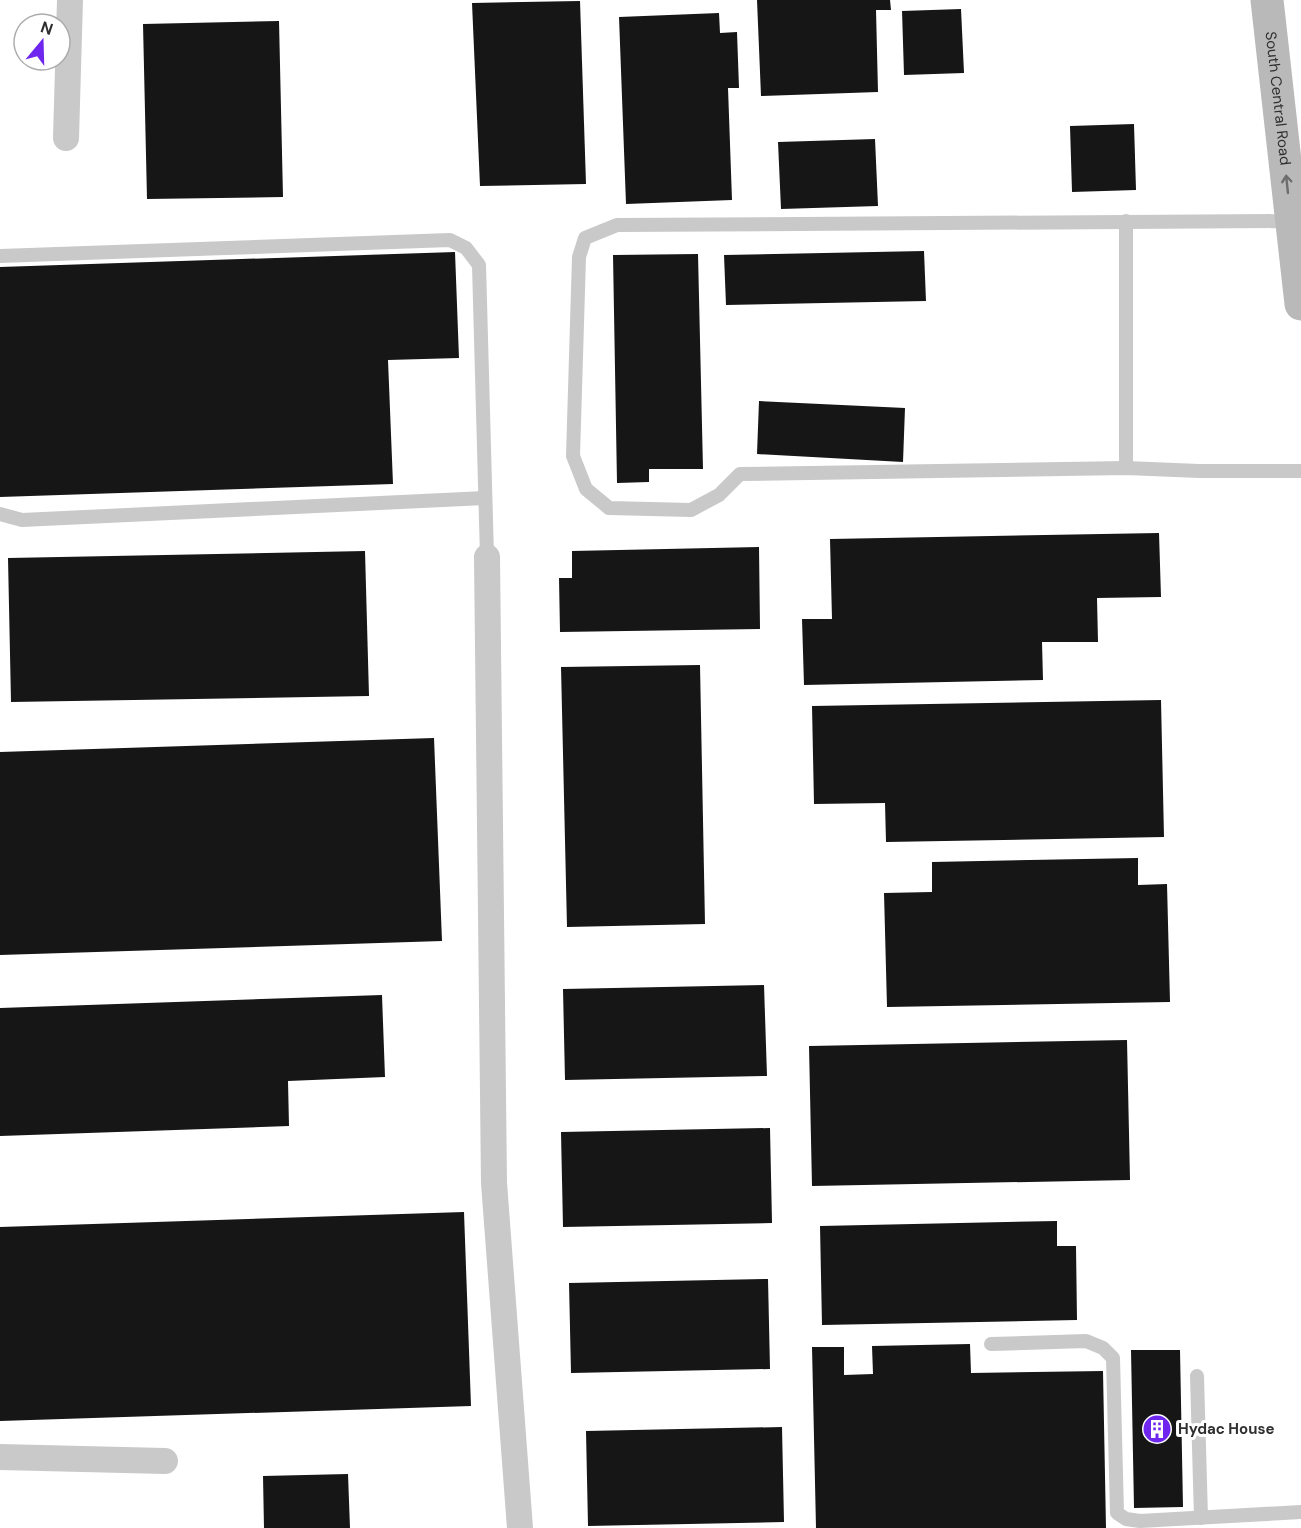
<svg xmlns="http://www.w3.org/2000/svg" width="1301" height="1528" viewBox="0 0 1301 1528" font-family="'DM Sans',sans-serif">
<rect width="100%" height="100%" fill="#fff"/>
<g fill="#161616">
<path d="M757,0h133l1,10h-15l2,82 -117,4z"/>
<path d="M580,1l6,183 -106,2 -8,-183z"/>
<path d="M961,9l3,64 -60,2 -2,-64z"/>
<path d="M719,13l1,20 17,-1 2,56h-11l4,112 -106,4 -7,-187z"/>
<path d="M279,21l4,176 -136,2 -4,-175z"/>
<path d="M1134,124l2,66 -64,2 -2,-66z"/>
<path d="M875,139l3,67 -97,3 -3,-67z"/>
<path d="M924,251l2,50 -200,4 -2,-50z"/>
<path d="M455,252l4,106 -71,2 5,124 -393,13v-230z"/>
<path d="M698,254l5,215h-54v13l-32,1 -4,-228z"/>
<path d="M759,401l146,7 -2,54 -146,-8z"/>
<path d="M1159,533l2,64 -64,1 1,44h-56l1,38 -239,5 -2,-66h30l-2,-80z"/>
<path d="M759,547l1,82 -200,3 -1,-54h13v-27z"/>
<path d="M365,551l4,145 -358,6 -3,-144z"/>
<path d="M700,665l5,259 -138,3 -6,-260z"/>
<path d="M1161,700l3,137 -278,5 -1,-39 -71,1 -2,-98z"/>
<path d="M434,738l8,203 -442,14v-203z"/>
<path d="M1138,858v27l29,-1 3,118 -283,5 -3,-114 48,-1v-30z"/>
<path d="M764,985l3,91 -202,4 -2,-91z"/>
<path d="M382,995l3,82 -97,4 1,45 -289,10v-128z"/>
<path d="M1127,1040l3,140 -318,6 -3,-140z"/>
<path d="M770,1128l2,95 -209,4 -2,-95z"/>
<path d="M464,1212l7,194 -471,15v-194z"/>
<path d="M1057,1221v25h19l1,74 -255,5 -2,-99z"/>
<path d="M768,1279l2,90 -199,4 -2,-90z"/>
<path d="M970,1344l1,29 132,-2 3,157h-290l-4,-181h32v28l29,-1 -1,-28z"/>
<path d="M1131,1350h49l3,157 -49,1z"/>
<path d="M782,1427l2,95 -196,4 -2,-95z"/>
<path d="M348,1474l2,54h-86l-1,-52z"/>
</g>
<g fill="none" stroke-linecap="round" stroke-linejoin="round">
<g stroke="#c9c9c9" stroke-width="14">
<path d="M1126,221v247"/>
<path d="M1292,221l-675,4 -32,13 -6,19 -6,199 13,33 23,19 82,2 28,-15 21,-21 386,-6 73,3h102"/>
<path d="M0,256l450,-16 16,8 13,17 8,292"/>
<path d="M0,514l22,6 463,-22"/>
<path d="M991,1344l95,-3 17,7 10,10 4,155 9,6 14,2 161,-9"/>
<path d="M1197,1376l4,142"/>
</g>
<g stroke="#c9c9c9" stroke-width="26">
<path d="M66,138l4,-138"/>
<path d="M487,557l7,626 26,345"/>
<path d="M0,1457l165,4"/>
</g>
<path stroke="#b9b9b9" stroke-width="33" id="s1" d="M1267,0l34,304"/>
</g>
<defs><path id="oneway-shaft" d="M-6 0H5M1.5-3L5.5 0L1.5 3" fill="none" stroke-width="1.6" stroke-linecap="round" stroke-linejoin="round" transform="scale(1.5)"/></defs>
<use stroke="#6d6d6d" href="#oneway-shaft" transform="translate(1287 184) rotate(-96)"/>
<defs>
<g id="building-disc" transform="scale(1.5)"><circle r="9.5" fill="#6f27f0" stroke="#fff"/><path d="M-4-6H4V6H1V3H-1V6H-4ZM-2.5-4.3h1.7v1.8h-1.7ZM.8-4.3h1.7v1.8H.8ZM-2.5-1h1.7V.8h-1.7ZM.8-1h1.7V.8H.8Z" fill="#fff"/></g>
</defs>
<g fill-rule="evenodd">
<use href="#building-disc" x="1157" y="1429"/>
</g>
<g text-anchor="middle" stroke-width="6" stroke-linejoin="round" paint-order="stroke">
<g font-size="15" fill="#2f2f2f" stroke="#fff">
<text dy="5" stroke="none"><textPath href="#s1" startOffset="99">South Central Road</textPath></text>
</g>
<g font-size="15" font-weight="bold" fill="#2f2f2f" stroke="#fff" text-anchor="start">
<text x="1178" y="1434">Hydac House</text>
</g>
</g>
<g transform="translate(42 42) rotate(19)"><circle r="28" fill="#ffffff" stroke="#acacac" stroke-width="1.5"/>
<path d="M0-4.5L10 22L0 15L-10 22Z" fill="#6f27f0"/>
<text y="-9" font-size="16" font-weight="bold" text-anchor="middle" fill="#2f2f2f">N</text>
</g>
</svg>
